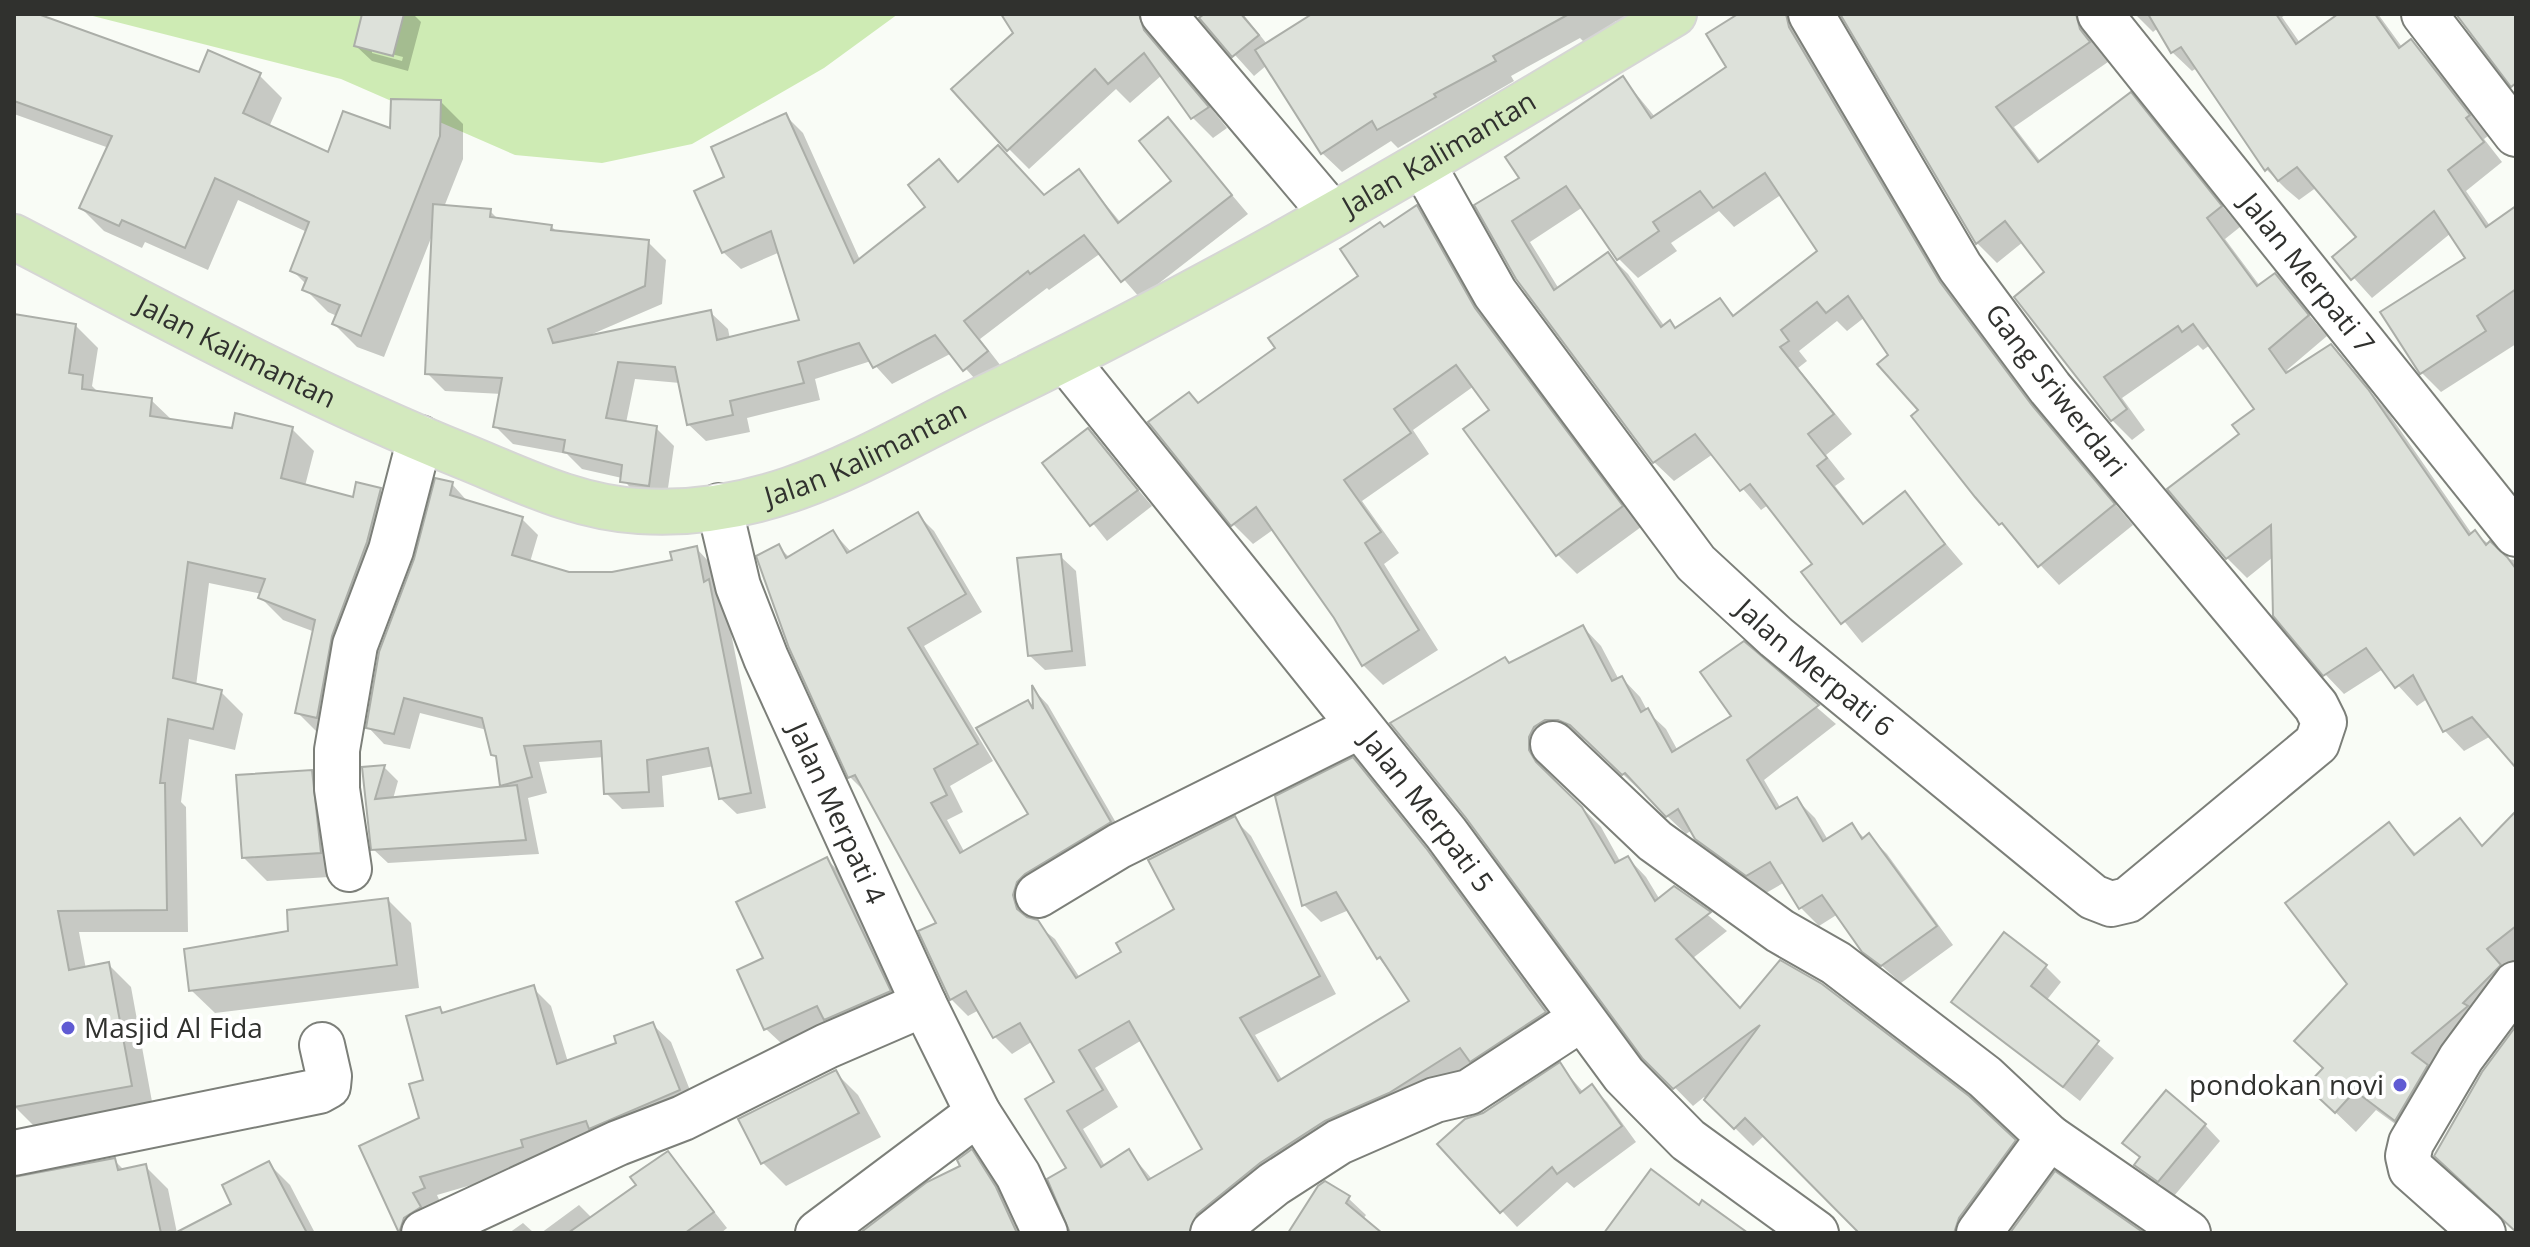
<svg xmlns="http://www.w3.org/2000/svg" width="2530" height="1247" viewBox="0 0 2530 1247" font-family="'Open Sans',sans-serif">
<rect width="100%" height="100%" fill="#f9fcf6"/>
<path fill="#ceebb4" d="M85,14h813l-74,54 -132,76 -90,19 -87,-8 -174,-76z"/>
<g fill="#0003" fill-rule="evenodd">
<path d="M14,14h18l168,61h59l23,23 -13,29 60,28 63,-24 48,-30 23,23v35l-19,48 46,4 9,9 52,6 7,7 90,9 18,18 -4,44 -72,31 120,-23 18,17 2,10 71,-18 -21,-69 -39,17 -18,-17 4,-74 59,-62 17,17 57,127 68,-53 11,-45 20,21 85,14 35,-25 42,51 53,-42 -6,-62 80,95 -108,84 -39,-45 -52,37 -2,-2 -67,51 24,31 -22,17 -30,-34 -60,31 -21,-23 -56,18 5,21 -73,18 3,14 -44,9 -18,-17 -8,-41 -45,-4 -9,44 30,5 18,18 -8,56 -27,-4 -17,-20 -40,-9 -15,-15 -54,-10 -18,-18 7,-32 -57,-3 -18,-18 6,-140 -49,124 -27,-10 -23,-23 3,-8 -9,-4 -23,-23 2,-4 -15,-15 15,-38 -69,-32 -30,70 -63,-28 -3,6 -38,-17 -23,-23 28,-60 -95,-34z"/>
<path d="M364,14h49l8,8 -13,49 -36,-10 -16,-15zM372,49l31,8 -1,4 -30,-8z"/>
<path d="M1003,14h166l-11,27 69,87 -14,10 -20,-20 -31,-43 -32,28 -14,-14 -87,80 -20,-20 7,-116z"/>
<path d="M1198,14h45l24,30 49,-30h320l-17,10 -3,-3 -31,22 -5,-5 -69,38 3,5 -116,67 -7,-7 -49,31 -20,-19 -55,-88 -13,11z"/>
<path d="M1742,14h74l-7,34 150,256 91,122 83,99 -74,60 -58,-62 -81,-112 -55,-94 -18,14 -10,-10 -38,30 8,10 -9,7 54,66 -26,21 19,24 -10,7 30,39 39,-31 59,70 -101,79 -58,-71 10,-8 -46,-59 -7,5 -48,-56 -39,27 -20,-19 -177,-256 45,-28 101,-100 32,39 74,-50zM1782,194l38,58 -85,64 -16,-16 -42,30 -7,-7 -5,4 -37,-53 -20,-20 -49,35 -29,-47 53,-35 36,52 19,19 39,-27 -6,-8 48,-32 15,16z"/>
<path d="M1842,14h253l-1,26 14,22 -94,65 27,35 89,-67 110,132 -15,12 35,47 15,-11 52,61 -40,34 3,3 41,-27 56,65 85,123 3,-1 32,26 9,1v205l-25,-29 -27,15 -19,-20 -18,-32 -10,7 -34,-37 -39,25 -19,-20 -52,-117 -26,21 -20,-20 15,-124 15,-24 -47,-65 -7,5 -5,-5 -76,53 23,32 -13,10 -20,-20 -65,-147 -24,-31 -26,21 -20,-20z"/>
<path d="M2135,14h152l-5,3 18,26 41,-29h37l24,33 9,-6 20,20 57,75 -4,3 18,23 -36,29 24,35 26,-17v135l-75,48 -20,-20 47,-114 -17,-25 -79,65 -37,-41 24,-20 -42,-50 -18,13 -13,-11 -19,-19 -70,-102 -5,3 -20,-19 -14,-24 -5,4z"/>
<path d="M1416,207l20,20 58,103 147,197 -64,47 -20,-20 -65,-143 -18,-25 -61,44 16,24 -67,47 37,52 -15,11 54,86 -55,35 -20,-20 -27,-48 -62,-88 -21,15 -20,-20 -34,-119 79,-57 83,-72 24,-48z"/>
<path d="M14,317l62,9 22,22 -6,38 7,7 52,7 22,21 60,9 59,-1 22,22 -9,35 49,14 26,-10 22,22 -83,222 -22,-22 18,-80 -32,-12 -22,-22 1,-4 -53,-11 -13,103 25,6 22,22 -8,36 -46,-11 -8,63 5,5 2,125h-109l7,37 23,-4 22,22 22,120 -117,21 -22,-22z"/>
<path d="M1088,430l64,76 -45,35 -62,-78z"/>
<path d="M452,484l16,18 54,17 16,16 -8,27 39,12h43l63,-12 21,-14 16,17 12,33 42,210 -29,6 -17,-16 -6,-32 -52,10 2,31 -42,2 -16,-16 -2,-36 -65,5 8,31 -19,5 11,56 -151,9 -15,-14 -9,-80 20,-2 14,14 -5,18 112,-11 -18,-58 -67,-17 -10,36 -26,-5 -16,-17z"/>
<path d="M917,514l17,17 48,81 -58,34 69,115 -43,25 13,26 -16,8 18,33 66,-39 -4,-112 8,8 -1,-20 14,15 78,135 -97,73 2,7 24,19 25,39 43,-26 53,-42 58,-91 17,17 85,158 -81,41 28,46 129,-79 -33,-44 -30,-48 -28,12 -17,-17 -26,-108 75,-37 90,108 119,161 -350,204h-137l-18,-151 -24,-41 -21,13 -17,-17 -16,-27 -11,6 -17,-17 -13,-75 -70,-129 -18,-18 -59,-129 -12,-101 11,11 43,-26 19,21zM1142,1040l63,110 -53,29 -23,-27 -24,14 -22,-37 35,-22 -23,-39z"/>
<path d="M1060,556l16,15 10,95 -41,4 -16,-15z"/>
<path d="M1583,627l18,19 18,34 3,-2 18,19 8,15 18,17 12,22 56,-34 9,-73 93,80 -72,56 17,29 16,-9 18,18 13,22 24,-15 13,14 4,-3 18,18 66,91 -52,38 -37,-33 -26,-36 -19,12 -18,-18 -16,-26 -19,11 -50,-36 -24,-27 -6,4 -96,-91 -10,-5h-14l-19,19v15l54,55 20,36 7,-5 18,19 14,23 15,-12 52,43 -34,27 48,52 273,132 19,18 -53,73h-120l-95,-98 -12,11 -49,-49 -11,9 -48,-49 -177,-240 42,-152z"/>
<path d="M311,772l24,23 9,81 -77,5 -24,-24z"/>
<path d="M2460,821l56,64v78l-100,176 -40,-29 -20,22 -27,-26 -4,-38 64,-243 28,30z"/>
<path d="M827,859l15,16 63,132 -123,37 -16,-15v-70z"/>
<path d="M388,900l23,23 8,65 -204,25 -24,-23 100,-57z"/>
<path d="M2045,966l16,16 -15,19 68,57 -34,43 -126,-99z"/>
<path d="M533,988l18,18 17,56 51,-18 33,-20 19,18 26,66 -157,57 -103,30 5,11 -15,27h-26l-40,-86 60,-28 19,-110 5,6z"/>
<path d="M1560,1065l24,28 8,-6 15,15 29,40 -62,46 -7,-6 -50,45 -77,-83z"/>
<path d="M835,1072l23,23 23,42 -95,49 -23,-23z"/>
<path d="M2205,1125l15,16 -46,55 -37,-31 4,-6 -16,-17z"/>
<path d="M971,1152l16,15 37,66h-161l99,-66z"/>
<path d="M668,1153l59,75 -6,5h-180l38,-28 13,13 47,-33z"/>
<path d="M114,1160l11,11 21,-4 22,22 9,44h-163v-55z"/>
<path d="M268,1163l22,22 25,48h-135l54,-28z"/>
<path d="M1348,1198l18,17 -3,4 16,14h-80z"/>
<path d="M523,1223l11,10h-25z"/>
</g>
<g fill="#dde1da" stroke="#abaea8" stroke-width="2" fill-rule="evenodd">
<path d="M14,14h24l161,58 9,-22 53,23 -18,40 85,39 15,-41 47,17 1,-29 50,1 -1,36 -79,200 -29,-12 8,-19 -38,-15 5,-12 -17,-7 19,-49 -94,-44 -30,70 -63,-28 -3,6 -40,-18 33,-72 -98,-35z"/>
<path d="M362,14h42l-11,42 -39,-10z"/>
<path d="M1001,14h138l5,16 65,77 -18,12 -47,-66 -36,31 -13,-15 -88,82 -56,-62 62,-56z"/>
<path d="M1204,14h37l18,21 -27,22 -33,-39z"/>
<path d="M1312,14h257l-76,42 3,5 -62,33 2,3 -59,33 -5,-9 -51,33 -66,-104z"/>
<path d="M1738,14h48l3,13 151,255 91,122 84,100 -77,63 -36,-44 -3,2 -24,-28 -64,-81 7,-6 -41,-46 11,-9 -40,-59 -22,17 -9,-11 -36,28 8,11 -9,6 54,67 -26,20 19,24 -10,8 46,58 42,-33 40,53 -104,80 -40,-52 11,-8 -62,-80 -10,7 -45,-57 -42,29 -137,-184 -42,-74 45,-27 -14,-21 118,-81 28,42 75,-51 -20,-33zM1765,173l52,78 -84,65 -13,-18 -45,30 -5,-8 -9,7 -53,-75 -54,38 -42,-69 54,-35 51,74 42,-29 -6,-9 47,-31 13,17z"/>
<path d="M1840,14h236l4,15 10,13 -94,65 42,55 93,-70 91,114 -15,12 50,68 18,-13 34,42 -40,34 17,24 45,-29 37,45 101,146 6,-5 11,15 4,-4 17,16 9,12v199l-44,-51 -29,15 -30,-57 -18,13 -29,-40 -43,28 -50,-60 -2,-91 -45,34 -59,-70 72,-55 -7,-9 22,-16 -61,-85 -11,8 -4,-6 -74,51 23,32 -16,12 -97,-124 30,-25 -39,-51 -29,23z"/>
<path d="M2148,14h128l20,30 42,-30h37l24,34 12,-9 59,76 -4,3 18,24 -36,28 38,57 30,-21v83l-39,27 9,15 -66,43 -40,-62 85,-54 -31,-47 -83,69 -19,-23 24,-20 -59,-70 -19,14 -10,-13 -3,3 -84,-124 -10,6z"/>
<path d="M2456,14h60v69l-5,4z"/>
<path d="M786,113l68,150 71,-56 -17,-22 31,-26 19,23 40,-37 46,50 35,-26 39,54 53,-42 -32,-40 29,-24 64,78 -111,87 -37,-47 -54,39 -2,-3 -64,50 24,30 -25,20 -28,-36 -62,33 -14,-25 -61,19 6,21 -74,18 3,14 -46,10 -12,-58 -57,-5 -12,56 51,8 -8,60 -29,-4 2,-17 -59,-13 2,-12 -72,-13 9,-49 -77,-4 8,-170 58,5 -1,8 62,8 -1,5 98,10 -4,46 -97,43 5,14 158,-33 6,30 82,-20 -28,-89 -49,22 -28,-62 30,-14 -13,-30z"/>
<path d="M1417,205l58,103 148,198 -67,50 -93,-127 26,-19 -33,-45 -62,44 17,24 -67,47 37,52 -16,11 54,87 -57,36 -28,-48 -78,-111 -25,19 -83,-104 41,-30 9,11 77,-55 -7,-10 90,-62 -18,-27 40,-27 4,5z"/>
<path d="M14,314l62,10 -7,49 14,2 -1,14 70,9 -2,18 82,12 3,-15 58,14 -12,51 72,19 3,-15 25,6 -14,54 -35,94 -15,82 -22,-5 20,-93 -57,-22 7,-19 -77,-17 -15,116 49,12 -9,39 -45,-10 -8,64h5l2,127 -109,1 11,59 40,-8 23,124 -118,21z"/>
<path d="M1088,428l50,62 -48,36 -48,-63z"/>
<path d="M435,478l18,4 -3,13 73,22 -11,38 57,17h43l60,-12 -2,-8 27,-6 7,36 5,-3 42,214 -32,6 -11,-51 -61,12 2,32 -45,2 -3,-53 -77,5 8,31 -32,9 -4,-30 -5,-1 -9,-37 -78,-20 -10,36 -28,-6 13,-76 35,-93z"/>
<path d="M918,512l48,82 -58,34 70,116 -44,25 13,26 -16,8 29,50 68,-39 -52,-86 52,-28 5,9 -1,-24 79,137 -86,52 -8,8 -4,13 4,14 10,8 11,3 38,58 45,-26 -5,-9 58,-34 -26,-49 87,-44 85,160 -80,42 38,63 131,-80 -29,-44 -3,2 -41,-67 -34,14 -27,-110 78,-39 73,91 120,164 -76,50 -10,-14 -71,45 -64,28 -65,42 -63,51 -8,19h-119l-23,-54 19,-11 -41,-69 29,-17 -34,-59 -27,15 -27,-47 -16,9 -32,-69 18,-8 -81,-148 -7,3 -59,-130 -33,-92 23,-12 7,14 47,-28 14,23zM1129,1021l73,128 -54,31 -19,-31 -28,18 -34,-56 36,-21 -24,-40z"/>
<path d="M1061,554l11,97 -44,5 -11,-98z"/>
<path d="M1583,625l29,56 10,-5 19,36 7,-4 24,44 59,-36 -31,-44 44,-31 75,64 -72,55 29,49 21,-12 26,44 29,-18 10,16 7,-6 68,93 -56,40 -19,-14 -40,-57 -23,14 -29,-47 -24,14 -51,-37 -17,-30 -12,8 -41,-44 -3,2 -52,-50 -12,-5h-13l-11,7 -5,10v13l7,12 46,45 33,56 13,-7 27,45 19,-15 37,26 -35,27 64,69 40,-48 42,24 147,112 47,44 -57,78 -5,15h-95l-114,-115 -11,11 -30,-29 56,-75 -87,64 -30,-30 -177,-241 -76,-95 115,-66 4,6z"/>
<path d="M385,765l-10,34 142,-14 9,55 -155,10 -9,-83z"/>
<path d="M312,770l9,83 -79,5 -6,-83z"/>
<path d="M2516,811v115l-29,23 14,16 -38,38 5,3 -56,47 16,12 -33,56 -40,-30 -20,22 -29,-27 17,-18 -29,-27 53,-57 -62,-81 104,-81 25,33 46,-37 22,28z"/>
<path d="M827,857l64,134 -67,29 -7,-14 -53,24 -27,-60 26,-12 -27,-56z"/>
<path d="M388,898l9,67 -208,26 -5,-42 104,-18 -1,-21z"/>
<path d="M2004,932l43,33 -16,21 68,55 -36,46 -112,-85z"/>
<path d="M534,985l23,79 59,-21 -2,-7 39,-14 27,68 -91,39 -3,-8 -65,19 2,7 -103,30 5,11 -12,5 8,14 -17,11 -5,15 -40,-87 60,-28 -10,-34 14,-4 -17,-64 34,-9 2,6z"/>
<path d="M2516,1026v206l-82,-76 48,-84z"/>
<path d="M1560,1062l20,31 12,-9 30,42 -65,48 -5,-7 -52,46 -63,-69 28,-25 18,-6z"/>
<path d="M836,1070l23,43 -98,51 -23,-45z"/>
<path d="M2166,1090l40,34 -48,58 -24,-17 6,-8 -18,-14z"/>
<path d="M972,1149l24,38 21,46h-157l67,-51 33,-16 -3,-6z"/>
<path d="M668,1151l46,61 -29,21h-117l68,-48 -6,-8z"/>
<path d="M115,1158l3,12 28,-6 15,69h-147v-56z"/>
<path d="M269,1161l38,72h-132l56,-29 -9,-19z"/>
<path d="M1651,1169l48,36 3,-5 46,33h-144z"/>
<path d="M2055,1171l89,62h-134z"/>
<path d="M1325,1181l25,15 -4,7 36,30h-94l30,-47z"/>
</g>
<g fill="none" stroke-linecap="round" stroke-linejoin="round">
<g stroke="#7c7f79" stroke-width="48">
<g id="minor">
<path d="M1163,14l169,200"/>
<path id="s1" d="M2100,14l416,520"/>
<path d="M2424,14l92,120"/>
<path id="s2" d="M1423,165l72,128 201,270 80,74 317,260 18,7 17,-4 189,-157 7,-21 -8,-16 -266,-318 -90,-121 -149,-253"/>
<path id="s3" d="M1066,360l380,473 178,242 64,65 128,93"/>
<path id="s4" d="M719,506l19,80 28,72 158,346 54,109 40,62 27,58"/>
<path d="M1553,744l102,97 125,90 56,32 149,114 64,60 139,96"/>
<path d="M349,869l-12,-80v-39l18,-105 36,-95 29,-112"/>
<path d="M1038,895l81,-49 239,-119"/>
<path d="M14,1153l305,-62 9,-5 1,-10 -7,-31"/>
<path d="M424,1233l194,-90 65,-25 144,-72 97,-42"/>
<path d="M818,1233l160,-120"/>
<path d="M1213,1233l61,-49 65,-42 96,-42 34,-8 112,-73"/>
<path d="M1979,1233l70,-96"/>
<path d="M2483,1233l-72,-64 -3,-13 3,-13 50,-85 55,-74"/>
</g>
</g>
<g stroke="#d6d6d5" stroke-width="48">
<g id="major">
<path id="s5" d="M14,237c148,77 295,157 449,219 57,23 114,52 176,55 139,9 238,-62 356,-118 233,-112 457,-245 679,-379"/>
</g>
</g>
<use href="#minor" stroke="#fff" stroke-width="44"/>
<use href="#major" stroke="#d3e9be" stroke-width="44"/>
</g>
<g fill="#605bd3" stroke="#fff" stroke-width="3">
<circle cx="68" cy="1028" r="8"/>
<circle cx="2400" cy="1085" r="8"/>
</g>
<g text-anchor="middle" stroke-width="8" stroke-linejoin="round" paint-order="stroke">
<g font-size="28" fill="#30312e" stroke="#fff">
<text dy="10" stroke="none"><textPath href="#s5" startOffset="1570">Jalan Kalimantan</textPath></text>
<text dy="10" stroke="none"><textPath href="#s1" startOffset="332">Jalan Merpati 7</textPath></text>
<text dy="10" stroke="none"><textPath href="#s5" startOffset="250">Jalan Kalimantan</textPath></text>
<text transform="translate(2056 390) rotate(52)" y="10">Gang Sriwerdari</text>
<text dy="10" stroke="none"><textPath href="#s5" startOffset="922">Jalan Kalimantan</textPath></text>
<text dy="10" stroke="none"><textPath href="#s2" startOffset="642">Jalan Merpati 6</textPath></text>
<text dy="10" stroke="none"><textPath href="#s3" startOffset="578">Jalan Merpati 5</textPath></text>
<text dy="10" stroke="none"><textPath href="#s4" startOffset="330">Jalan Merpati 4</textPath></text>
</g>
<g font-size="28" fill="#30312e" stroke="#fff" text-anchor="start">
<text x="84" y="1038">Masjid Al Fida</text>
<text x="2384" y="1095" text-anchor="end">pondokan novi</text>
</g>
</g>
<rect width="2530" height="1247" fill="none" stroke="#30312e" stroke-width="32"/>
</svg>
